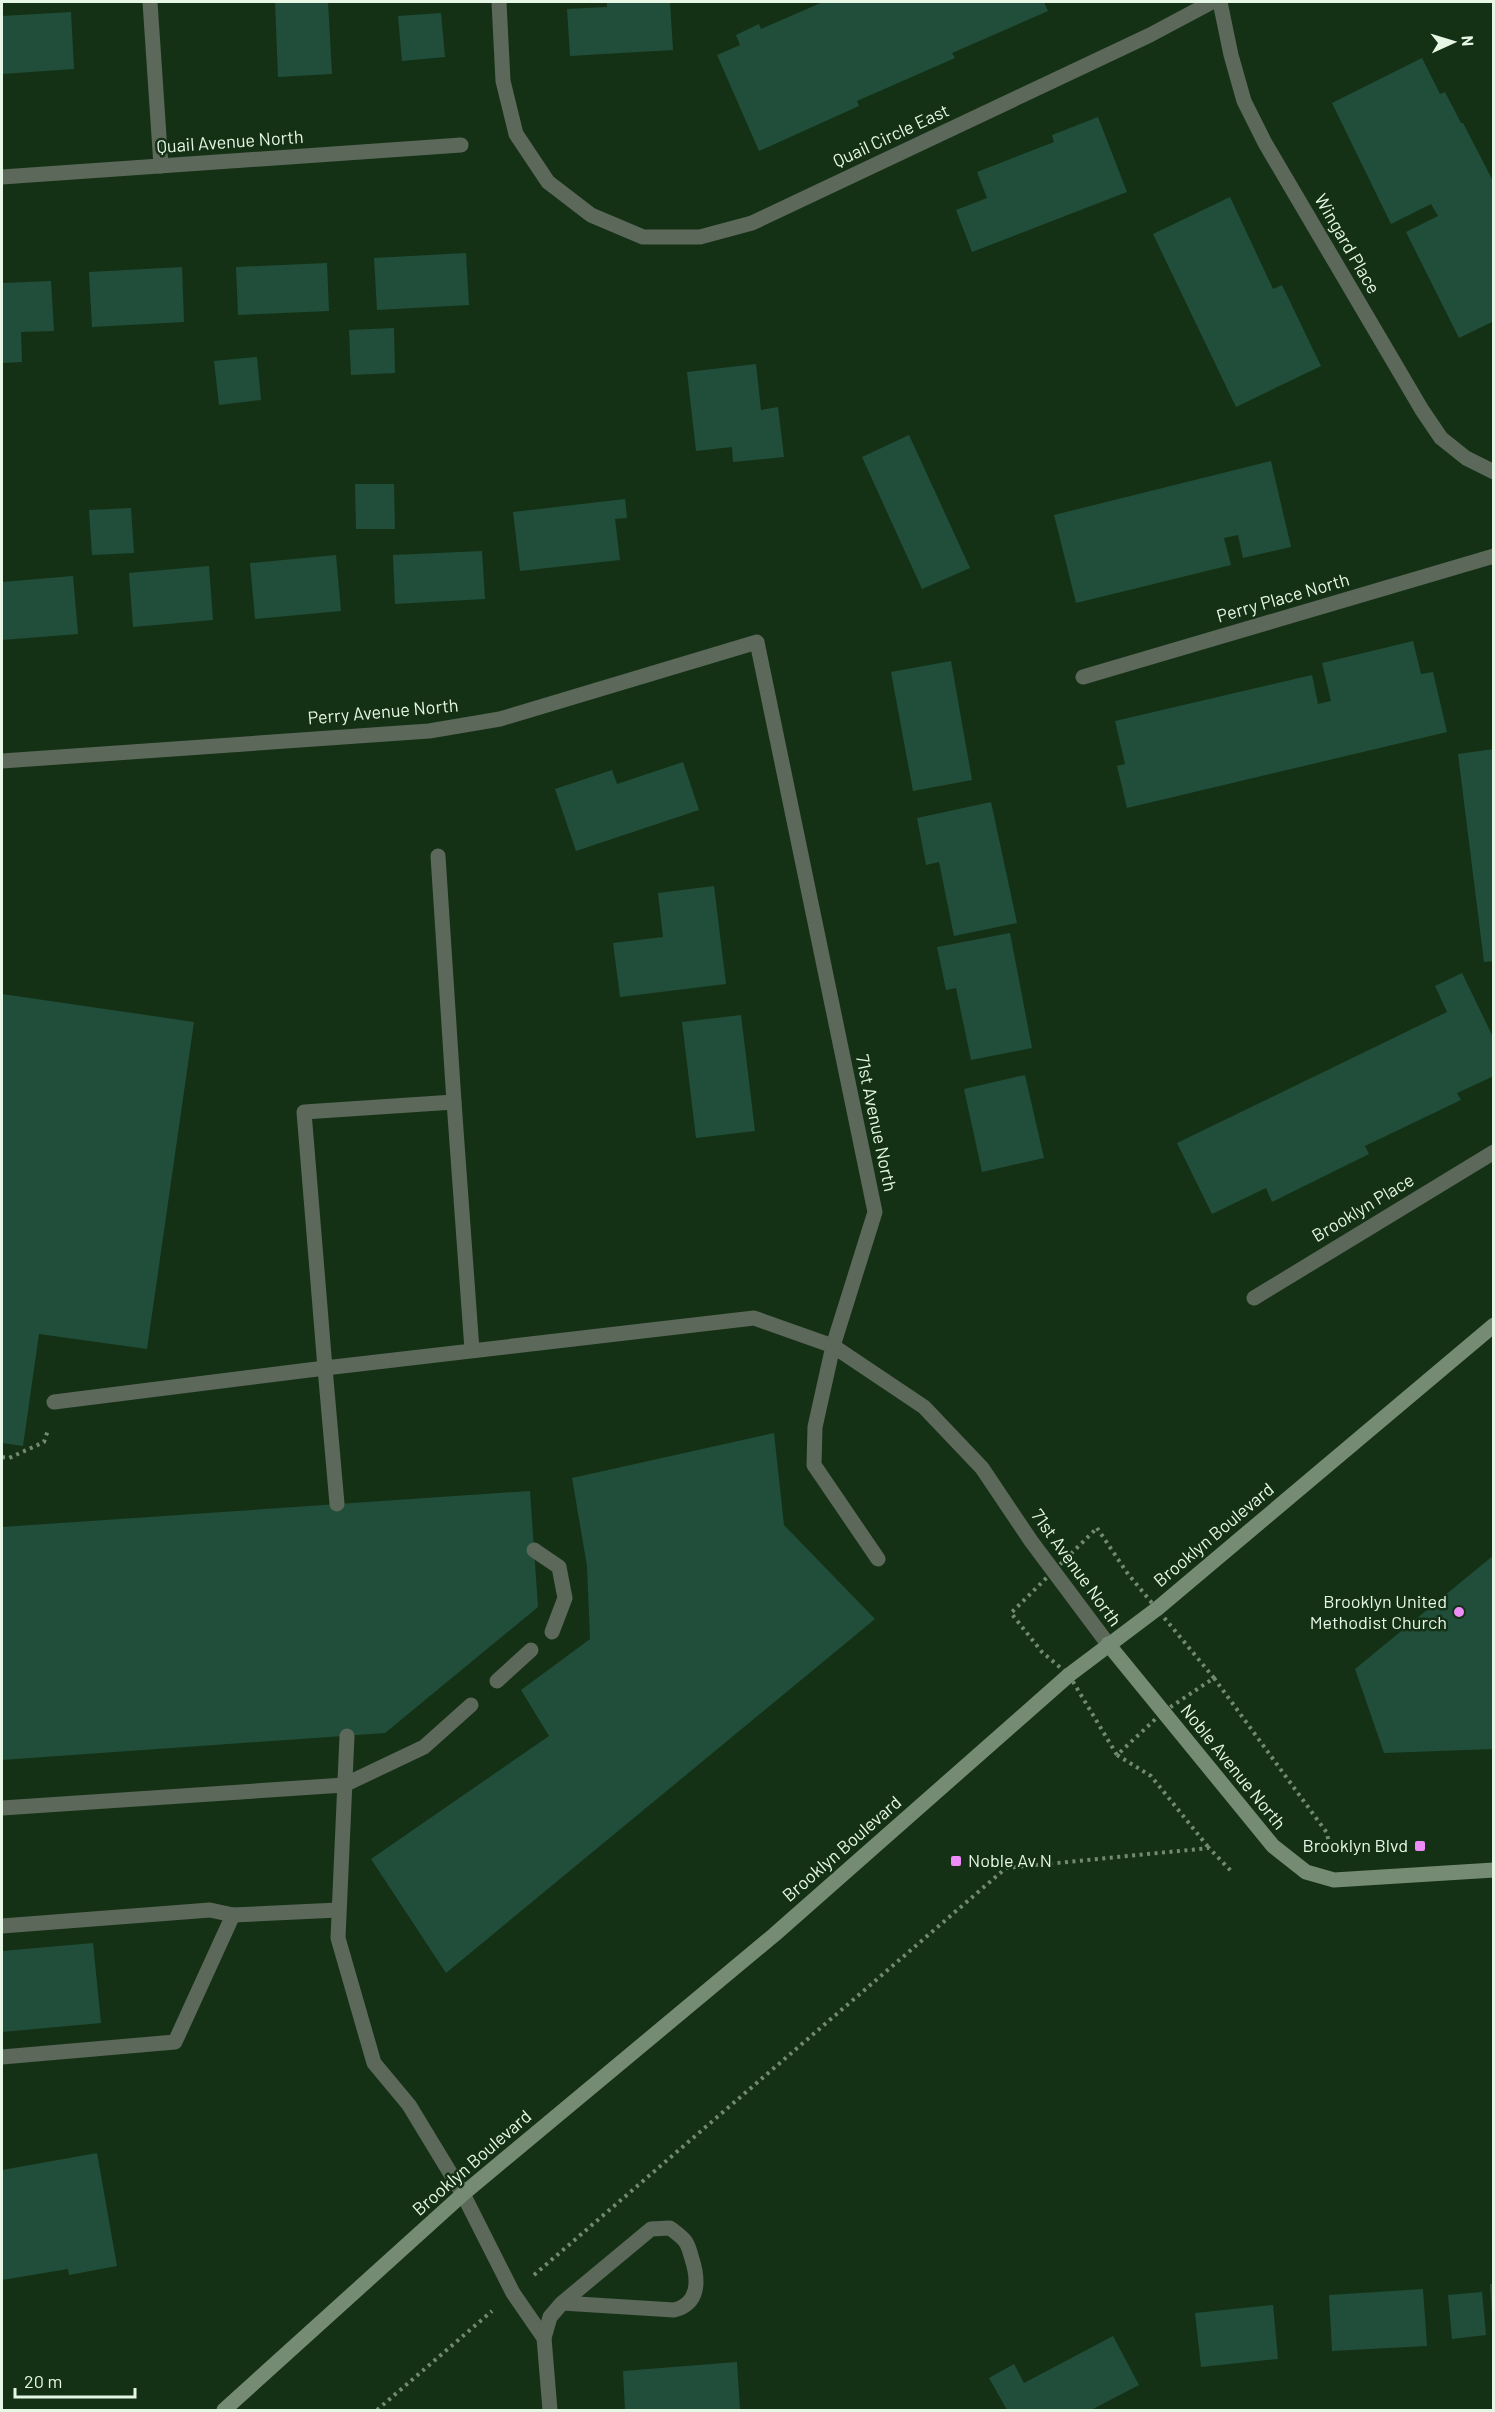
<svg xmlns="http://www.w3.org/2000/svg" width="1495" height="2412" viewBox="0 0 1495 2412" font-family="Barlow,sans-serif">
<rect width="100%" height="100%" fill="#153115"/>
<g fill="#204e3a">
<path d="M275,2h53l4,72 -54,3z"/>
<path d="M607,2h63l3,48 -103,6 -3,-47 40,-2z"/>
<path d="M823,2h221l4,9 -96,42 3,5 -98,43 2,5 -100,45 -42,-96 23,-10 -4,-10 23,-11 2,5z"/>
<path d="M71,12l3,57 -72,5v-58z"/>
<path d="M441,13l4,44 -43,4 -4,-45z"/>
<path d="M1422,58l18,36 5,-2 16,31h2l31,60v138l-35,17 -53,-106 32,-16 -7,-12 -40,20 -59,-121z"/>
<path d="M1098,117l29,75 -155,60 -16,-42 31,-12 -10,-26 77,-30 -2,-7z"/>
<path d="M1230,197l43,92 9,-4 39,81 -85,41 -83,-173z"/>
<path d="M466,253l3,52 -92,5 -3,-52z"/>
<path d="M327,263l2,48 -91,4 -2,-48z"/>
<path d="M182,267l2,55 -92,5 -3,-55z"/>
<path d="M51,281l3,50 -33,1 1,30 -20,1v-80z"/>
<path d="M394,328l1,45 -44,2 -2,-45z"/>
<path d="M257,357l4,43 -42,5 -5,-44z"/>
<path d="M756,364l5,46 17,-3 6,50 -51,5 -1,-15 -36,4 -9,-79z"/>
<path d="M909,435l61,133 -48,21 -60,-132z"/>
<path d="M1271,461l20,86 -48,11 -5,-23 -14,3 7,27 -155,38 -22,-88z"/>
<path d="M355,484h39l1,45h-39z"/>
<path d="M625,499l2,19 -12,1 5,41 -100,11 -7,-59z"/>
<path d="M131,508l3,45 -42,2 -3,-45z"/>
<path d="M482,551l3,48 -90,5 -2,-49z"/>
<path d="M336,555l5,56 -86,8 -5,-56z"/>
<path d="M209,566l4,54 -80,7 -4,-54z"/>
<path d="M73,576l5,58 -76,6v-58z"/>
<path d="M1413,641l8,33 12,-2 14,60 -320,76 -10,-42 8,-2 -10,-43 197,-46 6,29 13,-3 -9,-38z"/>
<path d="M951,661l21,119 -59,11 -22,-119z"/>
<path d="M1494,749v212l-10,1 -26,-208z"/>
<path d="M683,762l16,48 -123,41 -21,-62 57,-19 5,14z"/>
<path d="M991,802l26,121 -63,13 -15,-74 -13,3 -9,-47z"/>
<path d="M714,886l12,98 -106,13 -7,-54 50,-6 -5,-44z"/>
<path d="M1010,933l22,115 -61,12 -15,-72 -10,2 -9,-43z"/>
<path d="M1462,973l32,66v37l-37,17 4,7 -96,46 4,8 -97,48 -6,-14 -54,26 -35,-71 270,-131 -12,-26z"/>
<path d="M2,994l192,28 -47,327 -108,-15 -16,112 -21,-3z"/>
<path d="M741,1015l14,116 -59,7 -14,-116z"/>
<path d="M1025,1075l19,83 -62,14 -18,-83z"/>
<path d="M774,1433l10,92 91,94 -429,354 -75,-114 178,-123 -28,-46 69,-51 -3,-73 -15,-88z"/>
<path d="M530,1491l8,116 -153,126 -383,27v-233z"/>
<path d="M1494,1555v194l-110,4 -29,-84z"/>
<path d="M93,1943l8,80 -99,9v-81z"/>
<path d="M97,2153l20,113 -48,9 -1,-6 -66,11v-110z"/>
<path d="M1490,2284h4v32h-2z"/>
<path d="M1423,2289l4,57 -95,5 -3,-56z"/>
<path d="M1482,2292l4,43 -34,4 -4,-44z"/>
<path d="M1273,2305l5,54 -77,8 -6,-54z"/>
<path d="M1113,2336l26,49 -48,25h-84l-18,-32 25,-14 10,19z"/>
<path d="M737,2362l3,48h-115l-2,-39z"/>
</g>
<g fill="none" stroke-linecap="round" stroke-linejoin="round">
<g stroke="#728972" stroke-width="4" stroke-dasharray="3 4.5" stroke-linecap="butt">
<path d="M2,1457l7,1 35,-16 4,-12"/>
<path d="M1097,1528l31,46 86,104 -51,34 -46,43 -48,-80 -27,-23 -31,-39z"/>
<path d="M1214,1678l113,155 3,17"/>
<path d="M1117,1755l34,21 58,72"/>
<path d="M534,2275l472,-407 203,-20 23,24"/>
<path d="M377,2410l115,-99"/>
</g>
<g stroke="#5b685a" stroke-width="15">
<path d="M438,856l16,246"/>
<path d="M472,1350l-18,-248 -150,10 21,256 429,-50 79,28 -18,81 -1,38 64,94"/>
<path d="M54,1402l271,-34 12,136"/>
<path d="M534,1550l25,17 6,31 -13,34"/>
<path d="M497,1681l34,-31"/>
<path d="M347,1736l-9,202 36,125 35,42 54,89 50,99 31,45"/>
<path d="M2,1808l342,-23 80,-38 47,-42"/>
<path d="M2,1926l208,-16 23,5 105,-5"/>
<path d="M2,2057l173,-15 58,-127"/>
<path d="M550,2410l-6,-72 6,-21 12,-14 89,-74 19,-1c5,4 11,8 15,13 4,5 5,12 7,18 7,22 7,45 -18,51l-112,-7"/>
</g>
<g stroke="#5b685a" stroke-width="15">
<path d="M150,2l11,164"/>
<path d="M499,2l4,79 13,53 32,48 43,33 52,22h57l52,-14 398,-188 62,-33"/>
<path d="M1220,2l11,53 13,46 21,42 157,267 19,28 25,20 28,14"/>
<path d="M2,177l459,-32"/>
<path d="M1083,677l411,-121"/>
<path d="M2,761l427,-30 71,-12 257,-77 118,570 -42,134 91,61 58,61 49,73 77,103"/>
<path d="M1254,1298l240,-146"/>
</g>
<g stroke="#768b74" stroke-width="15">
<path d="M1108,1644l165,202 33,26 28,8 160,-10"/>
<path d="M224,2410l239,-216 311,-259 295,-260 89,-67 336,-283"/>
</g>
</g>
<g fill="#ee8cf8" stroke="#153115" stroke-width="2">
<circle cx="1459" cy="1612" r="6"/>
<rect x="1414" y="1840" width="12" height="12" rx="3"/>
<rect x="950" y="1855" width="12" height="12" rx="3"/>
</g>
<g text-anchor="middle" stroke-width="5" stroke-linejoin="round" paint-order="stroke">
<g font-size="18" fill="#e6f7e5" stroke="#153115">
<text transform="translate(891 136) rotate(-25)" y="6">Quail Circle East</text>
<text transform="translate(230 142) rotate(-4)" y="6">Quail Avenue North</text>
<text transform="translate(1347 244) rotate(60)" y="6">Wingard Place</text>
<text transform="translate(1283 598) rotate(-16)" y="6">Perry Place North</text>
<text transform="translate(383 712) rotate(-5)" y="6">Perry Avenue North</text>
<text transform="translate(876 1123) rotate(78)" y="6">71st Avenue North</text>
<text transform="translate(1363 1208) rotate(-31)" y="6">Brooklyn Place</text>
<text transform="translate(1214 1535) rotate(-40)" y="6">Brooklyn Boulevard</text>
<text transform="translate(1076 1568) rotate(54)" y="6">71st Avenue North</text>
<text transform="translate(1233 1767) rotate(51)" y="6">Noble Avenue North</text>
<text transform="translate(842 1849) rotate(-41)" y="6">Brooklyn Boulevard</text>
<text transform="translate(472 2163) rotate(-41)" y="6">Brooklyn Boulevard</text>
</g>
<g font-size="18" fill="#e6f7e5" stroke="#153115" text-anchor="end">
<text x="1447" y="1608">Brooklyn United<tspan x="1447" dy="21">Methodist Church</tspan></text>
<text x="1408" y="1852">Brooklyn Blvd</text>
<text x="968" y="1867" text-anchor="start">Noble Av N</text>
</g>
</g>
<rect width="1495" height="2412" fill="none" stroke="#e6f7e5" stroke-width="6"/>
<g transform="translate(1453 42) rotate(86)" stroke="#153115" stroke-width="4.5" paint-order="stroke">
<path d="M0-4.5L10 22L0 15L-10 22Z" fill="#e6f7e5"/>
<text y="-9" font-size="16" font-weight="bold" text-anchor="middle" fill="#e6f7e5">N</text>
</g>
<path d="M15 2388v9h120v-9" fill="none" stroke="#e6f7e5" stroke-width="3"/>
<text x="24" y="2388" font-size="18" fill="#e6f7e5" stroke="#153115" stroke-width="4.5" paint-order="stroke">20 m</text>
</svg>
